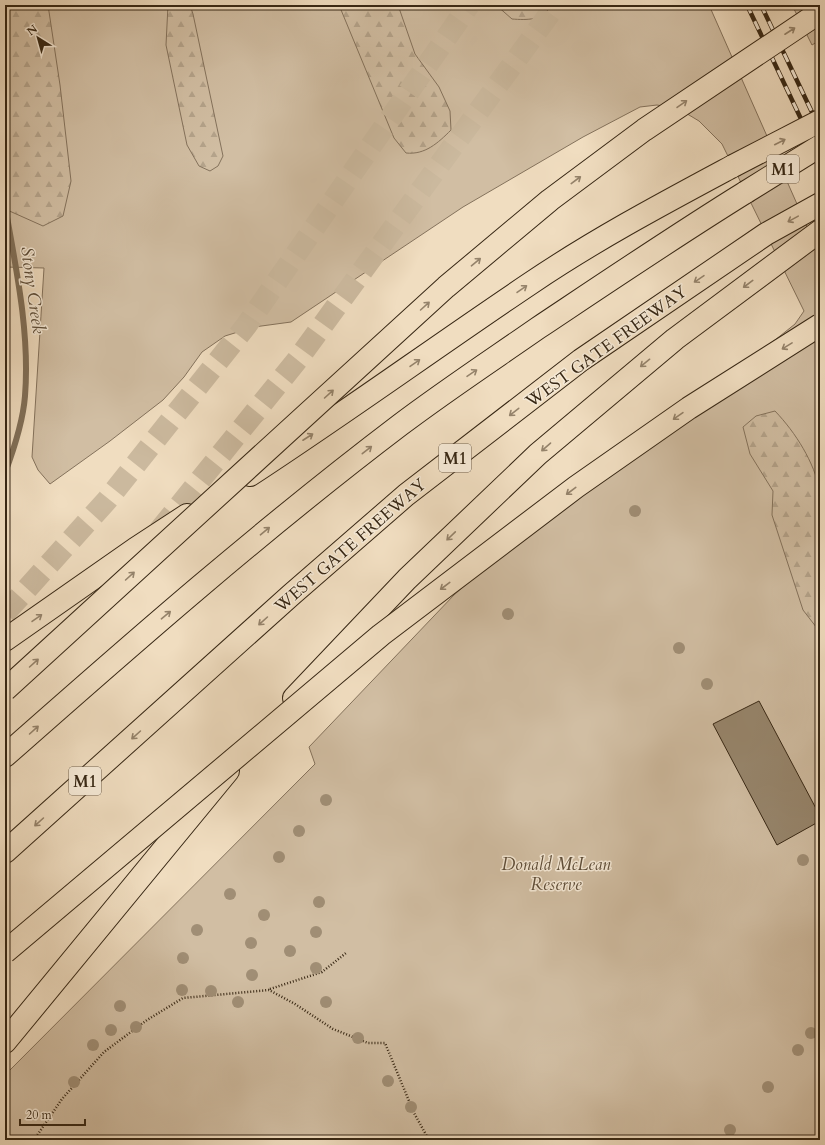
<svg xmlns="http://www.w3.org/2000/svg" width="825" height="1145" viewBox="0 0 825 1145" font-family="Cardo,serif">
<defs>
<pattern id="forest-firs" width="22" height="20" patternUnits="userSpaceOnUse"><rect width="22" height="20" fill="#d1bea3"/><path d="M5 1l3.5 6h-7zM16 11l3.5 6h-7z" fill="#b4a38b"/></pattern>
</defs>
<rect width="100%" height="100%" fill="#f0ddc0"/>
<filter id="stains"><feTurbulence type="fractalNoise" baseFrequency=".005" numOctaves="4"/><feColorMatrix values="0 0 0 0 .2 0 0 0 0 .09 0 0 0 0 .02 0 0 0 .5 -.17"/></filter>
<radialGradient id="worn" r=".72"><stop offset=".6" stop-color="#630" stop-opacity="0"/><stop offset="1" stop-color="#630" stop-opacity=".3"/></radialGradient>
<g fill="#d1bea3" stroke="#84725c">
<path d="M5,5h704l111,251v884h-815v-65l310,-311 -6,-17 145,-152 164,-146 157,-109 20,-16 9,-13 -82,-167 -23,-23 -20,-12 -22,-4 -17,2 -57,30 -120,70 -172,115 -37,5 -29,9 -23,16 -18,25 -21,23 -53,41 -60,43 -12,-14 -6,-13 12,-189 -39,-1z"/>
<path d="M792,5h28v35l-8,5z"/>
</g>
<g fill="url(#forest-firs)" stroke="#84725c">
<path d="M5,5h43l12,80 11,96 -8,35 -20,10 -38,-17z"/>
<path d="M168,5h22l3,9 30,142 -5,10 -8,5 -11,-5 -12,-21 -21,-100z"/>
<path d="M339,5h59l17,49 24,33 11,24 1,19c-13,13 -26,25 -45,23l-12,-15z"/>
<path d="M496,5h54c-5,16 -24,15 -38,14z"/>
<path d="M775,411c21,22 39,51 45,80v141l-17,-22 -31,-95 1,-24 -23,-37 -7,-27 13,-11z"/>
</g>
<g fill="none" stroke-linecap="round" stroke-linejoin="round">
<path stroke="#806f58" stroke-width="6" d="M5,206c11,62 25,127 20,190 -2,26 -11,53 -20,77"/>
</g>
<path fill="#97866d" stroke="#372714" d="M759,701l61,115v5l-43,24 -64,-121z"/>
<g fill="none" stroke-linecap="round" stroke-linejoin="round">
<g stroke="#cbb99e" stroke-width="22" stroke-dasharray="22 11" stroke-linecap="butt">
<path d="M159,531l139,-172 258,-354"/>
<path d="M5,613l103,-114 138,-173 223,-321"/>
</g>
<g stroke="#372714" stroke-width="24">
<g id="motorway">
<path d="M250,475c95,-62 187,-129 281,-192 65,-44 133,-80 202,-117"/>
<path d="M5,640l130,-91 52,-34"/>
<path d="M294,698l113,-119 131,-125 137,-115 145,-108"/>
<path d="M5,756c129,-114 258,-227 395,-331 45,-34 92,-65 138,-97 69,-46 137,-92 208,-136"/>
<path d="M5,852l286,-257 115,-100 175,-135 185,-126 54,-30"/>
<path d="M5,1042l223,-271"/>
</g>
</g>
<g stroke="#372714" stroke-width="2.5" stroke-dasharray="1 2" stroke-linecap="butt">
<path d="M270,989l52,-17 24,-19"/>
<path d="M34,1140l28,-41 42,-47 43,-32 36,-22 86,-8 26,14 38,25 35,14h17l29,70 15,27"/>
</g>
<use href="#motorway" stroke="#f0ddc0" stroke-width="22"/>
<g stroke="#372714" stroke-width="4.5">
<g id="rail">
<path d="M747,5l73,154"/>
<path d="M761,5l59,124"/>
</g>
</g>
<use href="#rail" stroke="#f5e9d6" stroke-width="3" stroke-dasharray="9" stroke-linecap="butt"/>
<g stroke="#372714" stroke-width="24" stroke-linecap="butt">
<g id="motorway-bridge">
<path d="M733,166l87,-45"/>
<path d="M746,192l74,-46"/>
<path d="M5,690l441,-403 104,-87 94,-70 176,-118"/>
<path d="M5,952l376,-317 195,-148 113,-79 131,-83"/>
</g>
</g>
<use href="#motorway-bridge" stroke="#f0ddc0" stroke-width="22"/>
</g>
<g fill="#a08e75">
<circle cx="635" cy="511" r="6"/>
<circle cx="508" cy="614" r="6"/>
<circle cx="679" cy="648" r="6"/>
<circle cx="707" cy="684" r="6"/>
<circle cx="326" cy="800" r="6"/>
<circle cx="299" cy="831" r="6"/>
<circle cx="279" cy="857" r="6"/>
<circle cx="803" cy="860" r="6"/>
<circle cx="230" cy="894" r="6"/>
<circle cx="319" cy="902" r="6"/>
<circle cx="264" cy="915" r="6"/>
<circle cx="197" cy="930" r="6"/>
<circle cx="316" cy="932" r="6"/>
<circle cx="251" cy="943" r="6"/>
<circle cx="290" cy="951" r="6"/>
<circle cx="183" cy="958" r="6"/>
<circle cx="316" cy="968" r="6"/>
<circle cx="252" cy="975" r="6"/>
<circle cx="182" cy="990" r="6"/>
<circle cx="211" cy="991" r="6"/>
<circle cx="238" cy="1002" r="6"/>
<circle cx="326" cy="1002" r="6"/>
<circle cx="120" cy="1006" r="6"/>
<circle cx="136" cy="1027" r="6"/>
<circle cx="111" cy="1030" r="6"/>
<circle cx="811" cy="1033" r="6"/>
<circle cx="358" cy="1038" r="6"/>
<circle cx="93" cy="1045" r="6"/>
<circle cx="798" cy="1050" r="6"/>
<circle cx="388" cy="1081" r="6"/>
<circle cx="74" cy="1082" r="6"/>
<circle cx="768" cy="1087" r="6"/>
<circle cx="411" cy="1107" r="6"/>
<circle cx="730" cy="1130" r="6"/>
</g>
<defs><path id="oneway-shaft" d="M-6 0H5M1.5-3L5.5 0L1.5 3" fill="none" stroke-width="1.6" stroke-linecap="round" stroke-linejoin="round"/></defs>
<g stroke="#94826a">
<use href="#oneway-shaft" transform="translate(790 31) rotate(-33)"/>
<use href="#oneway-shaft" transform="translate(682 104) rotate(-35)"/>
<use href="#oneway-shaft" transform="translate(780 142) rotate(-27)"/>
<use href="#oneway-shaft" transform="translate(576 180) rotate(-37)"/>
<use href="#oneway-shaft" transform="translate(793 219) rotate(151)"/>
<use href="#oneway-shaft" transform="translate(476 262) rotate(-40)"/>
<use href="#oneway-shaft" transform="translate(699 279) rotate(146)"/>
<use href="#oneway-shaft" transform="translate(748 284) rotate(143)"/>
<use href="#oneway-shaft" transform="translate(522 289) rotate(-35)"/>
<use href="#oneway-shaft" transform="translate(425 306) rotate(-42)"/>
<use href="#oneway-shaft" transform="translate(787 346) rotate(148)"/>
<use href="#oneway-shaft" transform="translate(415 363) rotate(-35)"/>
<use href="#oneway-shaft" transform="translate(645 363) rotate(141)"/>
<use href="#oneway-shaft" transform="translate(472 373) rotate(-34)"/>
<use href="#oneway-shaft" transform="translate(329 394) rotate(-42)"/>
<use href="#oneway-shaft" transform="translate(514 412) rotate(142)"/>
<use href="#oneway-shaft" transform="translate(678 416) rotate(145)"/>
<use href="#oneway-shaft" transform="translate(308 437) rotate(-33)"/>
<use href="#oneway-shaft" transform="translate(546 447) rotate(139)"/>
<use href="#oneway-shaft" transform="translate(367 450) rotate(-38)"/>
<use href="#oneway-shaft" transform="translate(571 491) rotate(143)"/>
<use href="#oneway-shaft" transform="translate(265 531) rotate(-40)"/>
<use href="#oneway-shaft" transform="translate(451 536) rotate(136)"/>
<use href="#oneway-shaft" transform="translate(130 576) rotate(-42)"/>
<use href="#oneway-shaft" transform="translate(445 586) rotate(143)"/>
<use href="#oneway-shaft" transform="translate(166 615) rotate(-40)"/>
<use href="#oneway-shaft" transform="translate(37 618) rotate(-35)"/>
<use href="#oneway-shaft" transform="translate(263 621) rotate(138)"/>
<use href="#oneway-shaft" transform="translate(34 663) rotate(-42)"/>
<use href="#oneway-shaft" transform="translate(34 730) rotate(-42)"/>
<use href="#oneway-shaft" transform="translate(136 735) rotate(138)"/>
<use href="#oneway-shaft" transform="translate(39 822) rotate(138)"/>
</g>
<g text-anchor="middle" stroke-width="3" stroke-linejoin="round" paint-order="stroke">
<g fill="#f5e9d6" stroke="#70614e" stroke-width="1">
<rect x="767" y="155" width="32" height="28" rx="3"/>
<rect x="439" y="444" width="32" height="28" rx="3"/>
<rect x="69" y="767" width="32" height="28" rx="3"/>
</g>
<g font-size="16" font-weight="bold" fill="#372714">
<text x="783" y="175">M1</text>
<text x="455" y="464">M1</text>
<text x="85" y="787">M1</text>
</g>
<g font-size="17" fill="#372714" stroke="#f5e9d6">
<text transform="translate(606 346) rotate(-36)" y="6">WEST GATE FREEWAY</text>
<text transform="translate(350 545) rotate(-41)" y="6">WEST GATE FREEWAY</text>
</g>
<g font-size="17" font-style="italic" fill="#5e4d38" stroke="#f5e9d6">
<text x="556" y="870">Donald McLean<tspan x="556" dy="20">Reserve</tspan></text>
</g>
<g font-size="18" font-style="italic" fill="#5c4b36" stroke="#f5e9d6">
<text transform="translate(33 290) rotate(82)" y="6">Stony Creek</text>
</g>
</g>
<rect width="825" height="1145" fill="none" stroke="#f0ddc0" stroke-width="20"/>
<rect x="6" y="6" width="813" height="1133" fill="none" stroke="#372714" stroke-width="2"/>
<rect x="10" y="10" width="805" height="1125" fill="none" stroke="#372714"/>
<g transform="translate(38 38) rotate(323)" stroke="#f5e9d6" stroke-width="3" paint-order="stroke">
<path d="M0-3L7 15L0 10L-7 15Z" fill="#372714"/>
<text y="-6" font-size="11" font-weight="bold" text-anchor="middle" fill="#372714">N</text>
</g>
<path d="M20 1119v6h65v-6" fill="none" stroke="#372714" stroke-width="2"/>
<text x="26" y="1119" font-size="12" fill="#372714" stroke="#f5e9d6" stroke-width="3" paint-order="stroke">20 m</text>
<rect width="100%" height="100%" filter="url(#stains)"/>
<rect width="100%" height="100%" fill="url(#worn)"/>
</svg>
